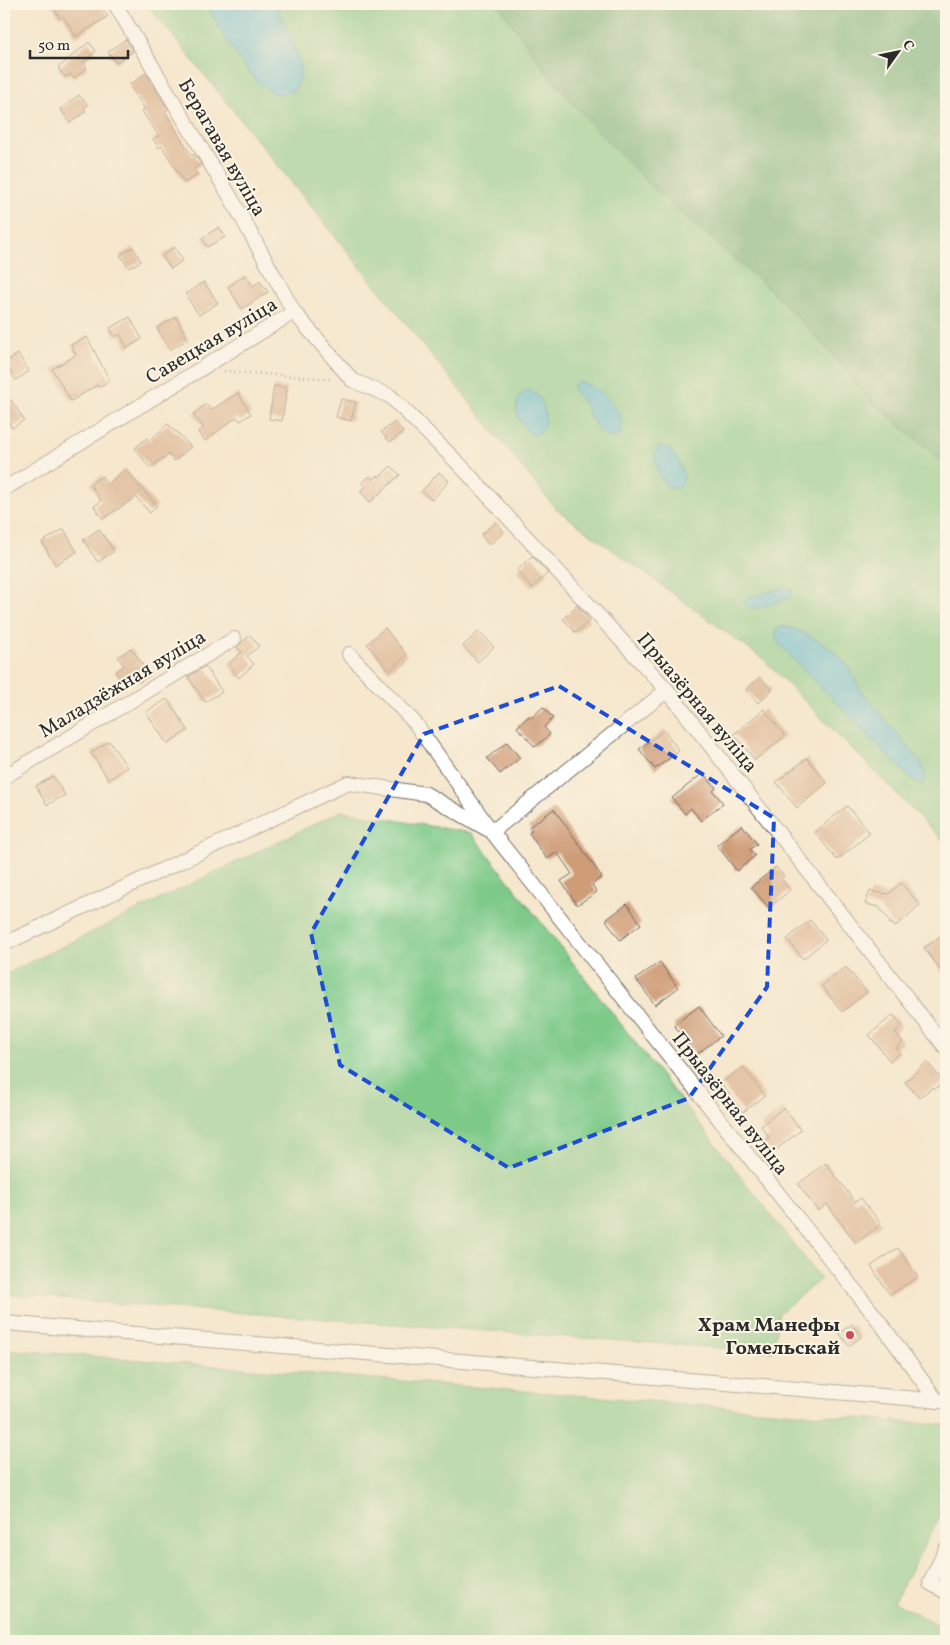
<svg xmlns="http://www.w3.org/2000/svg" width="950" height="1645" viewBox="0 0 950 1645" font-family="Vollkorn,serif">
<rect width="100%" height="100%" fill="#fcf5e5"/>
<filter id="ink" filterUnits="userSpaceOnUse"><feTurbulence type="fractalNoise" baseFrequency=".02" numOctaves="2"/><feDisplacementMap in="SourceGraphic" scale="10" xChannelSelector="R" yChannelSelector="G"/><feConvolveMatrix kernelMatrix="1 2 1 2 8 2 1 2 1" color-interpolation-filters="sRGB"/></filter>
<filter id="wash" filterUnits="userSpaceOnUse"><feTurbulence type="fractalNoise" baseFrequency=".0096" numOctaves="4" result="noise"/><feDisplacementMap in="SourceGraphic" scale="20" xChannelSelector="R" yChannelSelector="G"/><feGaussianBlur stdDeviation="1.12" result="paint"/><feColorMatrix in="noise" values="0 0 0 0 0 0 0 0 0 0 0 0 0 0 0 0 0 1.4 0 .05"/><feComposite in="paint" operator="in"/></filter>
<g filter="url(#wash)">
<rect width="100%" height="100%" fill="#f5e7cd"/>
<g fill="#7cc988" stroke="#547a5a">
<path d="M147,4h799v840l-183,-185 -207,-150z"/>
<path d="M341,811l130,22 350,446 -42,34 -6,39 -680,-50 -89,-8v-319z"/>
<path d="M4,1349l942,76v80l-52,97 52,27v12h-942z"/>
</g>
<path fill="#65ad74" stroke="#486c50" d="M498,4h448v461l-77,-66 -42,-50 -54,-57 -120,-104 -58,-60 -49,-56z"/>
<g fill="#57bad5" stroke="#417280">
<path d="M206,4h69c8,17 29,56 25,75 -1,3 -4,8 -6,11 -3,1 -7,4 -10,4 -29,4 -66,-69 -78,-90z"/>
<path d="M578,382c18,0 48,29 44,48 -1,4 -4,7 -8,7 -16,3 -26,-27 -32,-36 -3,-5 -6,-8 -9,-13l2,-5z"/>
<path d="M527,390c22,4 23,42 8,45 -10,2 -31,-34 -8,-45z"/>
<path d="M660,446l10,3c6,8 21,30 9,38 -5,2 -8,1 -13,-1 -7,-9 -18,-32 -6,-40z"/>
<path d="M784,587h4l4,4 -1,6 -4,2 -34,10c-5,-1 -8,-2 -8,-8l4,-3z"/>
<path d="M781,626c18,1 51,21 63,35 8,10 11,23 20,33 19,23 38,46 57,69l5,10 -2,10 -3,1 -7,-2 -135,-138 -3,-6 -1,-8z"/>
</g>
<g id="blocks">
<g fill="#cf9c78">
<path d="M51,4h48l9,12 -32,21 -13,-21 -3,2z"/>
<path d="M126,39l7,12 -17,12 -8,-11z"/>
<path d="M89,42l7,9 -13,11 4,6 -13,10 -4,-4 -5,3 -7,-9z"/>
<path d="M146,73l22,36 -3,2 14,24 13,21 2,-2 7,10 -7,5 4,6 -14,8 -22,-37 -3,2 -6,-9 6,-3 -17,-25 3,-2 -16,-24z"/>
<path d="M79,95l9,10 -4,3 2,3 -16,12 -10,-14z"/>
<path d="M219,227l6,10 -18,10 -5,-9z"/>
<path d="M133,247l8,14 -12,7 -9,-13z"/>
<path d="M174,247l9,13 -12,9 -9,-13z"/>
<path d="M245,275l8,11 7,-5 8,11 -26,17 -14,-22z"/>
<path d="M204,282l14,21 -19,12 -14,-21z"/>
<path d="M130,317l12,22 -15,9 -7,-14 -5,3 -5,-9z"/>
<path d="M176,317l12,22 -19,11 -12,-22z"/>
<path d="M87,337l23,44 -12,6 -1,-2 -26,16 -19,-32 24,-14 -5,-10z"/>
<path d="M18,354l11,17 -13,9 -11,-17z"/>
<path d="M274,386l13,2 -5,33 -13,-2z"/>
<path d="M238,393l13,21 -11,7 -3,-4 -32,24 -7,-9 6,-4 -11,-14 13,-10 5,6z"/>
<path d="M341,399l15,3 -5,19 -15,-4z"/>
<path d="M11,400l13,20 -12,8 -8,-13v-11z"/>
<path d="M395,422l8,10 -13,10 -9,-10z"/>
<path d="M168,424l7,8 1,-1 15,16 -17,14 -6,-7 -18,14 -15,-20 12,-10 2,3z"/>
<path d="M391,466l9,9 -30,27 -10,-11 5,-4 -3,-4 8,-7 3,4 5,-5 1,2z"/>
<path d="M125,469l32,37 -7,7 -14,-16 -33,22 -9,-13 7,-5 -11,-17 12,-8 5,9z"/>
<path d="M439,472l10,9 -17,19 -10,-9z"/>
<path d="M496,522l8,10 -15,13 -8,-10z"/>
<path d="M64,529l13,23 -22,13 -13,-23z"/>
<path d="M99,529l15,22 -16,11 -15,-22z"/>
<path d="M532,556l16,17 -16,15 -15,-17z"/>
<path d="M577,605l13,15 -14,13 -13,-14z"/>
<path d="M385,628l22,27 -18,16 -22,-27z"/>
<path d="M479,631l15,16 -16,15 -15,-16z"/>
<path d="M250,635l9,11 -12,10 7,8 -15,14 -11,-14 14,-12 -5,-5z"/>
<path d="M131,648l19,27 -11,7 -3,-5 -12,8 -9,-13 9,-6 -6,-9z"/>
<path d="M205,666l17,26 -17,10 -17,-25z"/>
<path d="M760,677l12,13 -14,13 -12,-13z"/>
<path d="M167,699l21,31 -21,14 -21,-32z"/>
<path d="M543,707l10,11 -9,9 6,7 -15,13 -18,-20 12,-11 2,2z"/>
<path d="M764,709l21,27 -30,24 -21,-26z"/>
<path d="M664,730l15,21 -24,18 -16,-20z"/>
<path d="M109,741l18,26 -18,13 -18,-27z"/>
<path d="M507,742l13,16 -20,16 -13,-16z"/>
<path d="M807,758l20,25 -30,25 -21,-26z"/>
<path d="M703,773l13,15 -3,3 10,12 -22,18 -10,-13 -6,6 -13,-16z"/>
<path d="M53,776l12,19 -18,10 -11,-19z"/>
<path d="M847,806l23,27 -33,27 -22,-28z"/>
<path d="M554,809l48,68 -10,8 5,7 -20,13 -16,-24 11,-7 -15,-22 -10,7 -18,-26 3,-2 -3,-4z"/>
<path d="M742,825l15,19 -7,5 5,7 -18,15 -20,-26z"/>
<path d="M776,867l8,9 -3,2 9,12 -21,18 -18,-21z"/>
<path d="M901,883l19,22 -25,22 -2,-3h-3v-3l-11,-14 -14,-3 5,-13 18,3z"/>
<path d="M627,904l14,20 -21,16 -14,-20z"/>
<path d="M810,920l16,20 -23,19 -16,-20z"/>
<path d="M946,932v45l-22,-29z"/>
<path d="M660,962l18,26 -23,17 -19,-26z"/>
<path d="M846,967l21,25 -25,20 -20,-26z"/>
<path d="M699,1006l22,30 -25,19 -22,-30z"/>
<path d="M893,1015l9,11 -7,6 8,10 -7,6 4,5 -10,8 -21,-26z"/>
<path d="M927,1062l17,20 -9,7 -2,-2 -14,11 -14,-16z"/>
<path d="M743,1067l22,29 -22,16 -22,-29z"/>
<path d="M783,1108l18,22 -29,23 -9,-11 6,-5 -8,-11z"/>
<path d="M826,1163l29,39 6,-4 20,26 -25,19 -29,-39 -9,7 -20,-27z"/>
<path d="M898,1248l20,29 -28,18 -19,-29z"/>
<path d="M852,1324l9,13 -12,9 -10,-13z"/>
</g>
</g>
</g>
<g filter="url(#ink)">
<use href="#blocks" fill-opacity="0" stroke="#726d64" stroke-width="1"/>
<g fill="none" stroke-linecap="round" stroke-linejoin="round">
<g stroke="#726d64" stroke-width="16">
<g id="minor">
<path d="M115,4l116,194 63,114 58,68 38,16 70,69 207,225 279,358"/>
<path d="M4,489l290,-177"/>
<path d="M349,654l66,69 77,109 387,489 58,80"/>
<path d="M4,777l230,-138"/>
<path d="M492,832l175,-142"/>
<path d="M4,944l344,-161 78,11 61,35"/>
<path d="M4,1323l938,78"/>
<path d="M946,1549l-16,34 16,9"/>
</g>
</g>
<path stroke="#726d64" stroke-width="2.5" stroke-dasharray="1 4" stroke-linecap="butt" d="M224,371l109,8"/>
<use href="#minor" stroke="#fff" stroke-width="14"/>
</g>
</g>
<path d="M0 0H950V1645H0ZM559,686l215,132 -7,169 -78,111 -180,70 -169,-103 -29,-132 113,-199z" fill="#f5e7cd" fill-opacity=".55" fill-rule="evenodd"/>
<path fill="none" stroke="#1d4ed8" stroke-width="4" stroke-dasharray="10 6" stroke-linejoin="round" d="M559,686l215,132 -7,169 -78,111 -180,70 -169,-103 -29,-132 113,-199z"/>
<circle fill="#d1495b" stroke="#fcf5e5" stroke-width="2" cx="850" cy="1335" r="5"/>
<g text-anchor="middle" stroke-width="4" stroke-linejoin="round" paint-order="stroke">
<g font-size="20" fill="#2b2b2b" stroke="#fcf5e5">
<text transform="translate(223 147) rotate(60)" y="7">Берагавая вуліца</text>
<text transform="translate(211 340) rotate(-31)" y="7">Савецкая вуліца</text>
<text transform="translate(122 683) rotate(-31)" y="7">Маладзёжная вуліца</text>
<text transform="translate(698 702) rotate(50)" y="7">Прыазёрная вуліца</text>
<text transform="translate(731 1103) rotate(52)" y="7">Прыазёрная вуліца</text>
</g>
<g font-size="20" font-weight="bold" fill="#2b2b2b" stroke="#fcf5e5" text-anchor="end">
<text x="840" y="1331">Храм Манефы<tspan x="840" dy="23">Гомельскай</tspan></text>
</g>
</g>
<rect width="950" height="1645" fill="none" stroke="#fcf5e5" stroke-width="20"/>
<g transform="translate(898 52) rotate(57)" stroke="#fcf5e5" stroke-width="4" paint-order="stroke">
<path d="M0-4L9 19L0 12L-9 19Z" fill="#2b2b2b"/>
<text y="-8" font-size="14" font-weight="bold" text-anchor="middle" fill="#2b2b2b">С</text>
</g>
<path d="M30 50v8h98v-8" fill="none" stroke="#2b2b2b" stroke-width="2.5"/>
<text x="38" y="50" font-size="15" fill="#2b2b2b" stroke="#fcf5e5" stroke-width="4" paint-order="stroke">50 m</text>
</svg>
